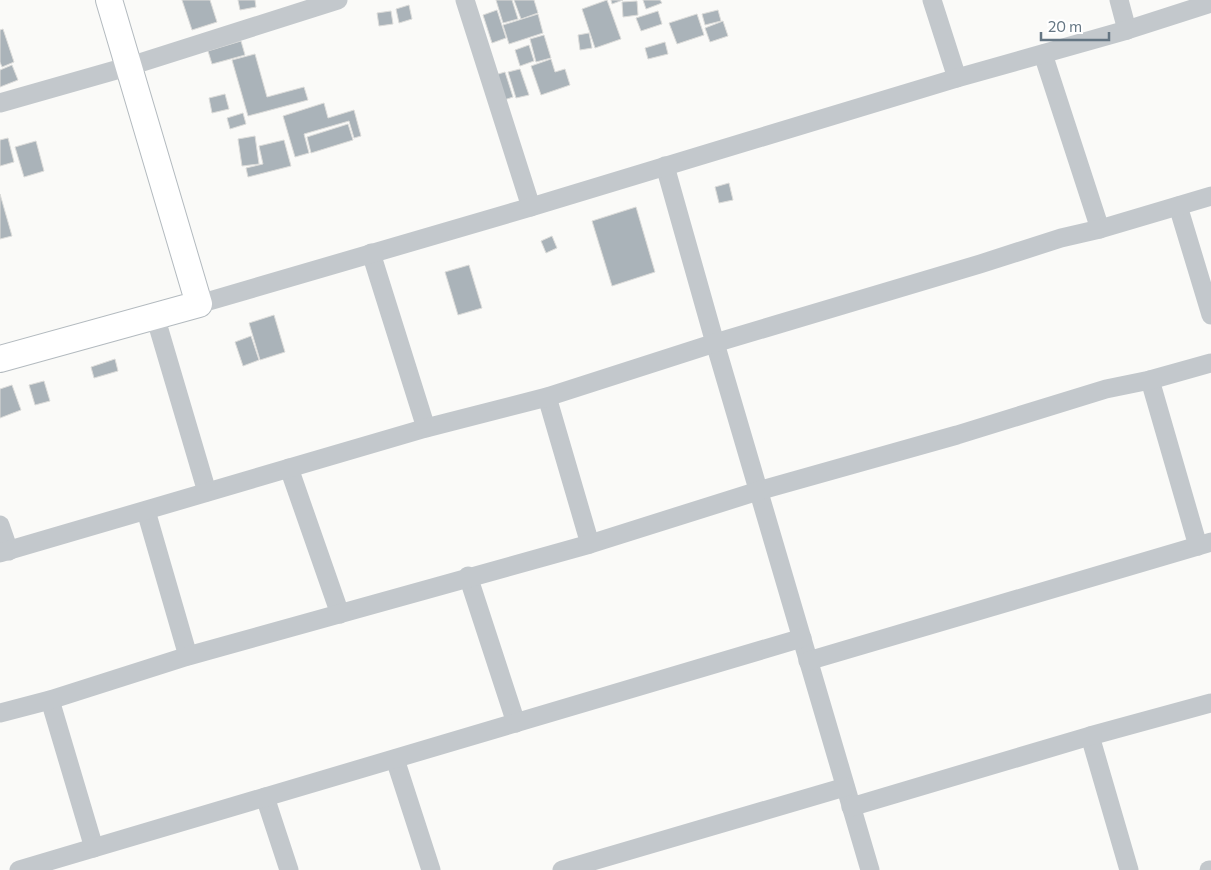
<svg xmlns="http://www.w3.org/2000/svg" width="1211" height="870" viewBox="0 0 1211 870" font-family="Commissioner,sans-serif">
<rect width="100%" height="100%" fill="#fafaf8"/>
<g fill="#aab3b9" stroke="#dcdcda">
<path d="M182,0h28l7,22 -25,8z"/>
<path d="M238,0h17l1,7 -16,3z"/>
<path d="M496,0h16l6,19 -15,4z"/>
<path d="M514,0h20l4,13 -17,6z"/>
<path d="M607,0l14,39 -26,9 -13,-39z"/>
<path d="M611,0h12l-11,4z"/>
<path d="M643,0h17l2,3 -16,6z"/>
<path d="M637,1l1,14 -15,2 -1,-15z"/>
<path d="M409,5l3,14 -13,4 -3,-14z"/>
<path d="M497,10l9,28 -14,5 -9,-28z"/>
<path d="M718,10l3,11 -16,4 -3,-11z"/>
<path d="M391,11l2,13 -14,2 -2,-13z"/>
<path d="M658,11l4,13 -21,7 -5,-13z"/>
<path d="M538,14l5,19 -34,11 -6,-19z"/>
<path d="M697,14l7,21 -27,9 -8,-21z"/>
<path d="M723,21l5,15 -18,6 -5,-14z"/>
<path d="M3,29l11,33 -12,5 -2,-5v-32z"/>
<path d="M589,33l3,15 -12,2 -2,-15z"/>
<path d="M544,35l7,23 -15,4 -6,-23z"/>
<path d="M241,41l4,14 -33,9 -4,-13z"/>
<path d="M665,42l3,12 -20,5 -3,-11z"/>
<path d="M529,45l5,16 -14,5 -5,-16z"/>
<path d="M255,54l12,43 37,-10 4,13 -60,16 -16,-56z"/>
<path d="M551,59l4,13 10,-3 5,16 -29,10 -10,-29z"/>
<path d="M12,65l6,15 -18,7v-17z"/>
<path d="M520,69l9,26 -13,3 -8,-26z"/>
<path d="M505,72l8,25 -9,3 -9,-25z"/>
<path d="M225,94l4,15 -17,4 -3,-15z"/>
<path d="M324,103l4,15 26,-8 7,26 -7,2 -5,-17 -45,13 5,19 -14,4 -12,-41z"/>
<path d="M243,113l3,11 -16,5 -3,-11z"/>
<path d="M348,124l5,16 -42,13 -4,-16z"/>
<path d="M255,136l4,28 -17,2 -4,-27z"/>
<path d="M8,138l6,24 -14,4v-26z"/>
<path d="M284,140l7,26 -43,11 -2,-9 17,-4 -4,-18z"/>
<path d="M36,141l8,30 -20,6 -9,-30z"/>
<path d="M729,183l4,17 -14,3 -4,-16z"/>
<path d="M0,194l12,42 -12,3z"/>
<path d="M636,207l19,65 -43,14 -20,-65z"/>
<path d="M552,236l5,12 -11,5 -5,-12z"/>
<path d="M469,265l13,43 -24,7 -13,-43z"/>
<path d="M274,315l11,37 -25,8 -11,-37z"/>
<path d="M251,336l8,24 -16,6 -8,-24z"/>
<path d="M115,359l3,12 -24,7 -3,-11z"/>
<path d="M44,381l6,20 -15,4 -6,-20z"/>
<path d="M12,385l9,25 -21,8v-29z"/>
</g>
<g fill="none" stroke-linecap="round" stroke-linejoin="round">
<g stroke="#b3babf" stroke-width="28">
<path id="secondary" d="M0,359l199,-55 -90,-304"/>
</g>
<g stroke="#c3c8cc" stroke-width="19">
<path d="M465,0l66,207"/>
<path d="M932,0l25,78"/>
<path d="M1119,0l8,30"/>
<path d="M1043,54l57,175"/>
<path d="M0,103l130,-37 208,-66"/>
<path d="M665,166l50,177 155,527"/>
<path d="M1178,206l33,109"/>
<path d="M371,253l55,175"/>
<path d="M199,304l332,-97 426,-129 170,-48 84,-27"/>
<path d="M155,316l52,176"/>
<path d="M1150,380l48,166"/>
<path d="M547,397l43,147"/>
<path d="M289,468l51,146"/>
<path d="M146,511l42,145"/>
<path d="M0,525l9,26"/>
<path d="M0,553l426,-125 121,-31 168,-54 265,-79 81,-26 39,-9 111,-33"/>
<path d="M468,576l48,147"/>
<path d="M808,661l403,-119"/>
<path d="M50,700l44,148"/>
<path d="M0,713l50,-13 138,-44 402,-112 168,-53 199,-56 149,-46 44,-9 61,-17"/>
<path d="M1090,736l39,134"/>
<path d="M395,759l36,111"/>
<path d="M265,797l24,73"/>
<path d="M851,807l239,-71 121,-33"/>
<path d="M19,870l783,-232"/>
<path d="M562,870l283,-83"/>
<path d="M1209,870h2"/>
</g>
<use href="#secondary" stroke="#fff" stroke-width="26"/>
</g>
<path d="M1041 32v8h68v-8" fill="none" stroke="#657683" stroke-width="2.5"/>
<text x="1048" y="32" font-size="15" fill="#657683" stroke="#ffffff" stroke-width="4" paint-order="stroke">20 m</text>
</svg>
